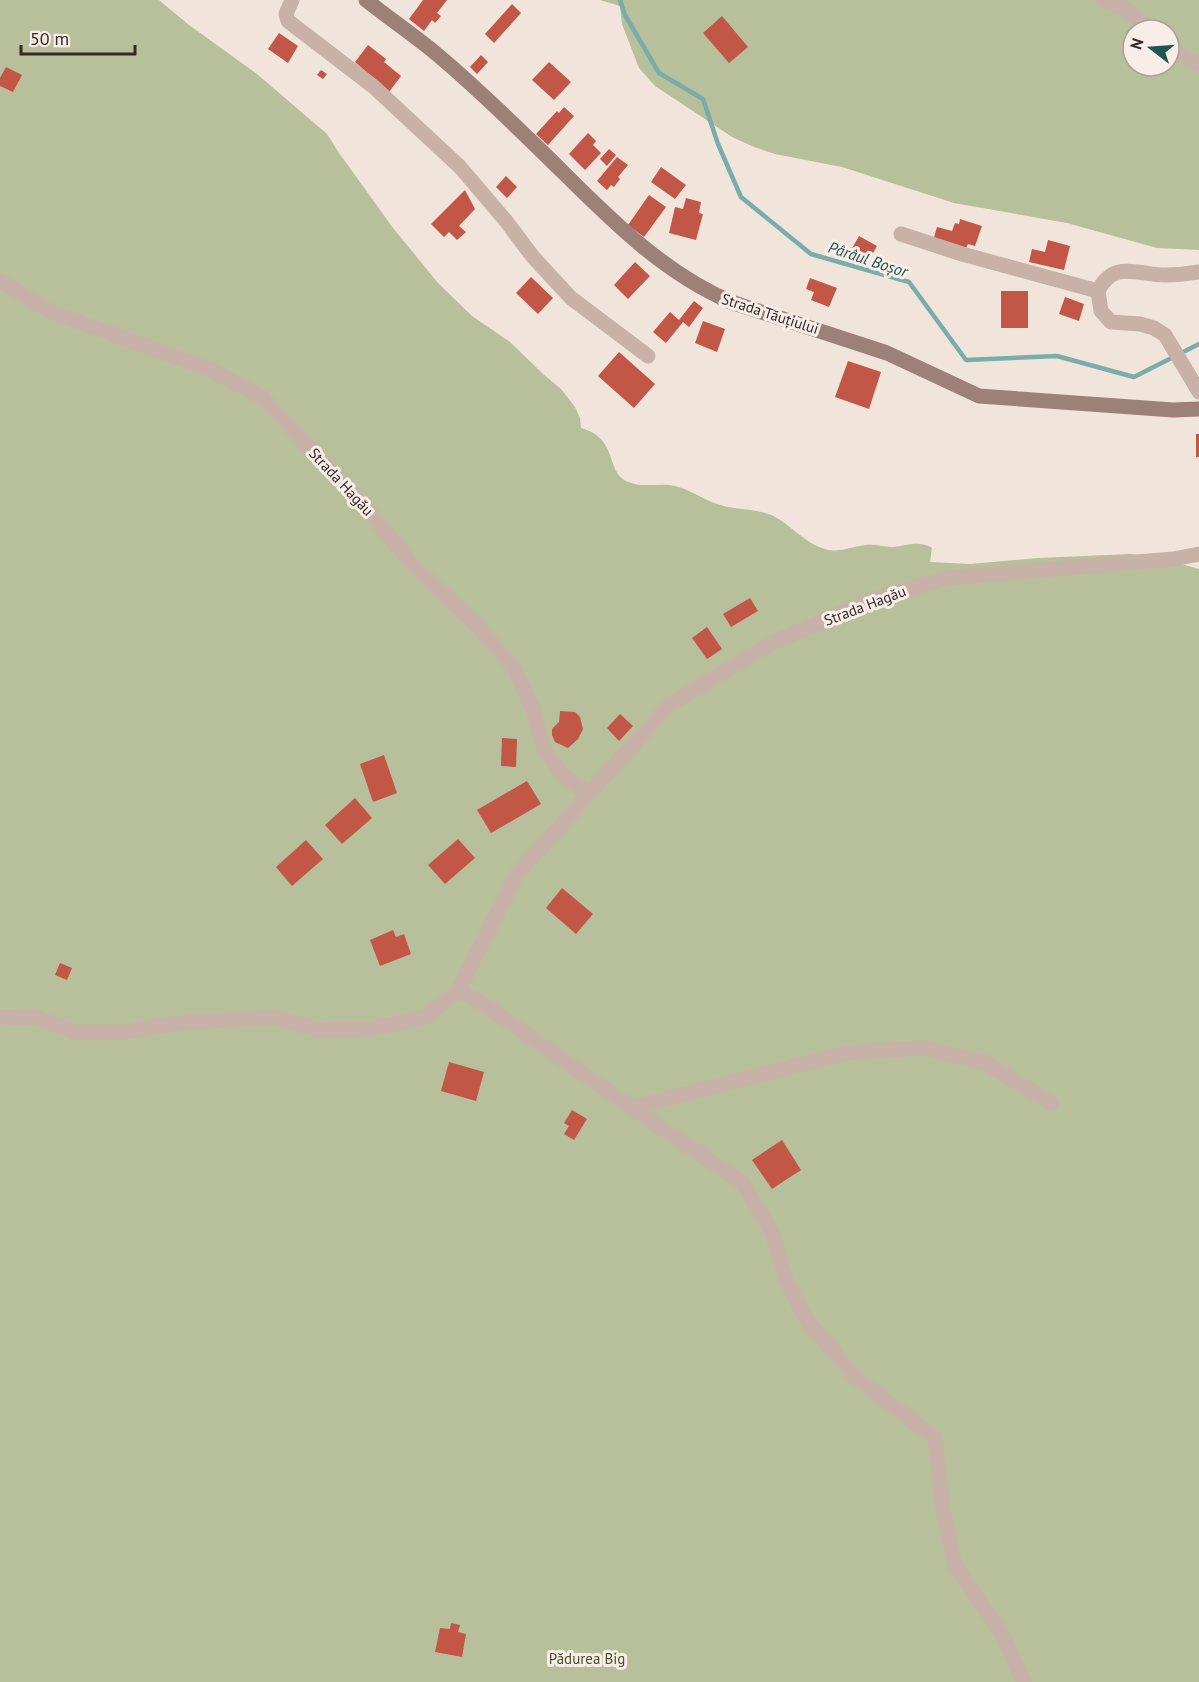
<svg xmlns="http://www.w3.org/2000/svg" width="1199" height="1682" viewBox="0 0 1199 1682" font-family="'PT Sans',sans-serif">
<rect width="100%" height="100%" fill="#f1e4da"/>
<g fill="#b7bf9b" fill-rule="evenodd">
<path d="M0,0h159l30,25 68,49 70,60 12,19 54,75 45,55 34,33 38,26 33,32 18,15 14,18 5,11 1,10c37,10 25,43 45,53 15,8 33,1 49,5 16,4 28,13 42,18 19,7 39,3 58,13 17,9 31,27 50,32 13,4 22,-1 35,-3 11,-3 21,0 32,1 9,0 18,-4 27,-3 5,0 8,1 13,4l-2,14 40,2 68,-6 92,-4 23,2 46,13v1113h-1199z"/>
<path d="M600,0h599v250l-42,-2 -90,-25 -113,-20 -112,-36 -67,-13 -21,-7 -22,-10 -77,-51 -16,-18 -17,-44 -2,-18zM1133,30h36v36h-36z"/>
</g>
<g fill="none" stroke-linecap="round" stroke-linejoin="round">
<path stroke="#7aada9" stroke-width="4.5" d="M620,0l5,15 34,58 44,26 15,45 23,53 70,57 98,28 57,78 91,-4 77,21 65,-33"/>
</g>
<g fill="#c25647">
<path d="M423,0h24l-10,13 4,3 -6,7 -3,-3 -8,11 -15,-12z"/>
<path d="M512,4l9,9 -27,30 -9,-9z"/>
<path d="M722,16l26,31 -19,16 -26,-30z"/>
<path d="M279,33l19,13 -10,17 -20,-14z"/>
<path d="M368,45l18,14 -2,3 17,14 -12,16 -34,-30z"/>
<path d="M481,55l7,7 -11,12 -7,-7z"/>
<path d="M549,62l22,20 -17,18 -22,-20z"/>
<path d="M6,67l16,8 -9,17 -13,-6v-8z"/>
<path d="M321,70l6,4 -4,5 -6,-4z"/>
<path d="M564,107l10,9 -26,29 -12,-11 21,-23 2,2z"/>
<path d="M588,133l8,8 -3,4 8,8 -16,17 -16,-16z"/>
<path d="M609,149l7,6 -9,11 -7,-7z"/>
<path d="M617,157l11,8 -10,12 2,2 -6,8 -3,-2 -4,5 -10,-9z"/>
<path d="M661,167l25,18 -11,14 -24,-17z"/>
<path d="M506,176l11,11 -10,11 -11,-11z"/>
<path d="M465,190l10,19 -16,17 7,6 -9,8 -8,-8 -5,5 -13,-13z"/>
<path d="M649,195l17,12 -22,30 -16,-12z"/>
<path d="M686,198l15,4 -2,11 4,1 -7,26 -27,-7 6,-26 8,2z"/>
<path d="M960,219l22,7 -7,20 -7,-2 -3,6 -32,-9 4,-14 15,4 3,-8 4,1z"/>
<path d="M859,236l18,10 -12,21 -11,-7 3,-4 -7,-4z"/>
<path d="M1048,240l22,6 -6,24 -35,-8 3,-13 13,3z"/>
<path d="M635,262l15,14 -22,23 -14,-14z"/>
<path d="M531,277l22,21 -15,16 -22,-21z"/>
<path d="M810,278l27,10 -8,19 -18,-7 3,-8 -8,-3z"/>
<rect x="1001" y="291" width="27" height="37"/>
<path d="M1065,297l19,7 -5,17 -20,-7z"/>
<path d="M694,301l9,7 -14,19 -6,-5 -17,21 -13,-11 17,-20 9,8z"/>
<path d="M703,321l22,8 -8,23 -22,-9z"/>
<path d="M619,352l36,32 -21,24 -36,-32z"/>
<path d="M848,361l33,11 -12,37 -34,-12z"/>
<rect x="1196" y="434" width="3" height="23"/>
<path d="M750,598l8,13 -27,16 -8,-13z"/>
<path d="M707,627l15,22 -15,10 -15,-21z"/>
<path d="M560,711l15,1 5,5 3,12 -5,10 -10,9 -13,-6 -3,-7v-6l7,-7z"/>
<path d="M620,714l13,12 -14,15 -12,-13z"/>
<path d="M502,738l15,1 -1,28 -15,-1z"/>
<path d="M384,755l13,38 -24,9 -13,-38z"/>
<path d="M527,781l14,23 -50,29 -14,-23z"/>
<path d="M355,798l17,20 -30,26 -17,-19z"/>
<path d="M458,839l17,19 -30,26 -17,-19z"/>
<path d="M306,840l17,19 -31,27 -16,-19z"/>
<path d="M562,888l31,26 -17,20 -30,-26z"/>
<path d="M393,930l3,7 8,-3 7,20 -31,12 -10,-26z"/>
<path d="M60,963l12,5 -5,12 -12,-5z"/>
<path d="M449,1062l35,10 -8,29 -35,-10z"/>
<path d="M572,1110l15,9 -13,21 -10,-6 5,-8 -5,-3z"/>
<path d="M782,1140l19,30 -29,19 -20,-29z"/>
<path d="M451,1623l9,2 -2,7 8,2 -4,23 -27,-5 5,-24 10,1z"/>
</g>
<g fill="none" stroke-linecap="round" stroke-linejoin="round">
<g stroke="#c8b2a7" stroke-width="15">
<path d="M292,0l-6,14 2,7 86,66 86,80 46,54 27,36 38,41 77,58"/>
<path d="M1103,0l20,8 30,22"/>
<path d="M1169,44l15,13 15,7"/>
<path d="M901,234l61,20 136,37 3,20 10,11 29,2 14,4 11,7 34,57"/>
<path d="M0,281l51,31 158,57 53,28 100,106 51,62 64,61 37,42 19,41 11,41 21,27 23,16"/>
<path d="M1098,291c16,-32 40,-16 67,-16 12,0 23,-1 34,-3"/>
<path d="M458,991l21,10 153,107 110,74 30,50 14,48 22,42 49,57 78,59 8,71 12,57 46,66 23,50"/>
<path d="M0,1017l38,1 36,14h51l62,-10 90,-4 41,12 52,-1 56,-12 32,-26 59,-117 152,-169 103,-62 103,-44 72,-21 226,-19 26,-5"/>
<path d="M632,1108l214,-55 77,-5 61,14 67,41"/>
</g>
<path stroke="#9c8178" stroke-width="15" d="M366,0c20,16 42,31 62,47 35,28 69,61 101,92 63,60 121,128 202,163l156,51 92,43 194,14 26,-1"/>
</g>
<g text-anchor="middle" stroke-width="6" stroke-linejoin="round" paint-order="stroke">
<g font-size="15" fill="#352a27" stroke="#f8eee7">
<text transform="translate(770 314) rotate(18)" y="5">Strada Tăuțiului</text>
<text transform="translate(341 482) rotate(47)" y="5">Strada Hagău</text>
<text transform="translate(865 606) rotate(-21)" y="5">Strada Hagău</text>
</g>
<g font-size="15" fill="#49522c" stroke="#f8eee7">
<text x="587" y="1664">Pădurea Big</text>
</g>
<g font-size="16" font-style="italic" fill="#1e5552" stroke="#f8eee7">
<text transform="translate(868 259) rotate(18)" y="6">Pârâul Boșor</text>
</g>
</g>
<g transform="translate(1151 48) rotate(287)"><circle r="28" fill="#f8eee7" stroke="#aaa09a" stroke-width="1.5"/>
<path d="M0-4.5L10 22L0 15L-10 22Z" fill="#1e5552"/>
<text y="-9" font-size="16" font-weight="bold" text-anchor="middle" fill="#352a27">N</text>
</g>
<path d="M21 45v9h114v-9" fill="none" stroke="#352a27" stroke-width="3"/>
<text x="30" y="45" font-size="18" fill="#352a27" stroke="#f8eee7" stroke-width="4.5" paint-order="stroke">50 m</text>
</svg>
